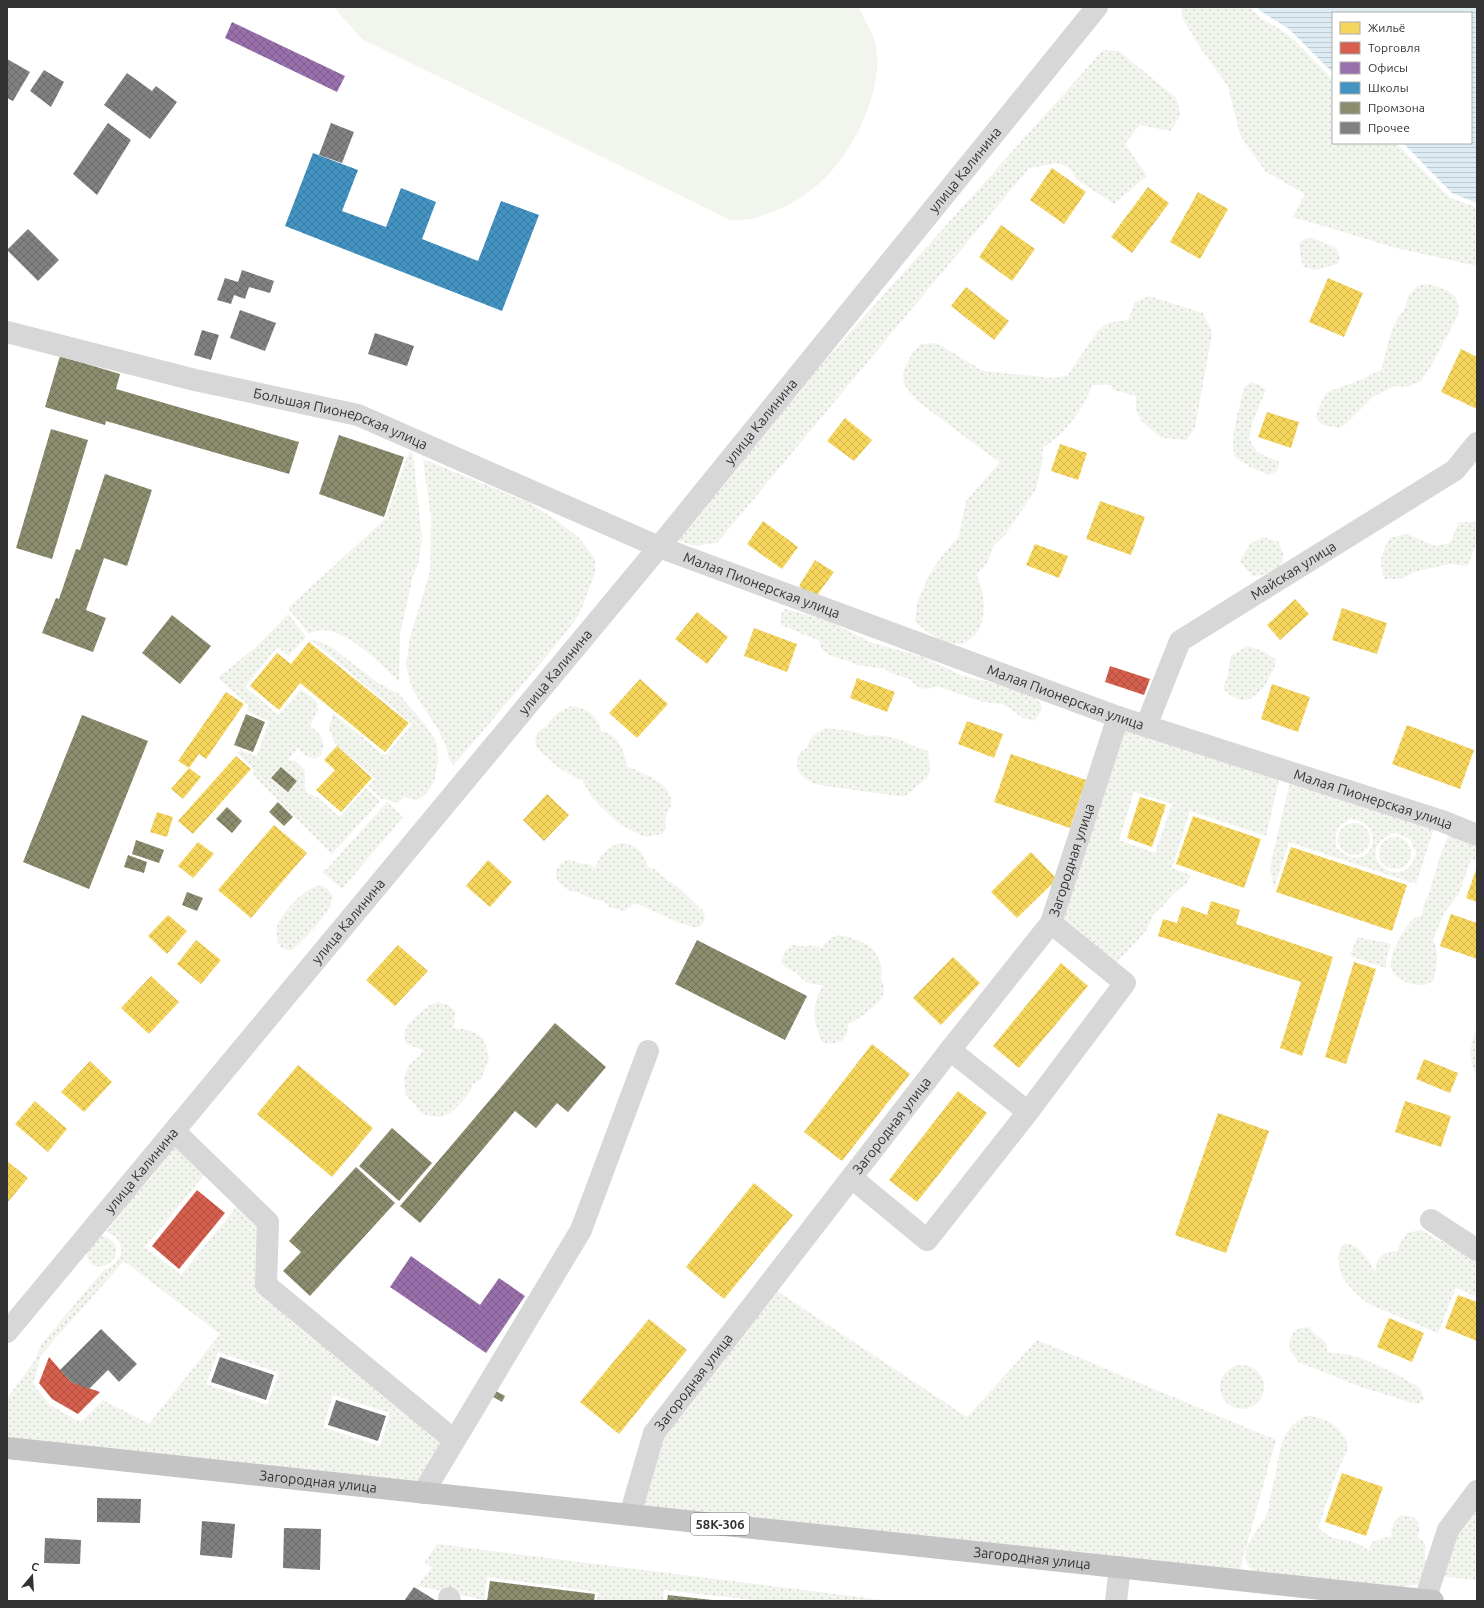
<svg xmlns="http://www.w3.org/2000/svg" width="1484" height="1608" viewBox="0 0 1484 1608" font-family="Ubuntu,sans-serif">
<defs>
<pattern id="grass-dots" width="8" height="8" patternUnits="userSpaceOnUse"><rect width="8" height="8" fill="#f1f5ed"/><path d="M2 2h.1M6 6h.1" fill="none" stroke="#cfd2cc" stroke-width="1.8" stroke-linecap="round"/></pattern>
<pattern id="water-rules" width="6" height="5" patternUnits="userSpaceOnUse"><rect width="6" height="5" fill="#ddebf3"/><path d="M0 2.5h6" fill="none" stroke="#becad1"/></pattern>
<pattern id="homes-cross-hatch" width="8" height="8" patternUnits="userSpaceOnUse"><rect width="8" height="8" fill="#f6d55c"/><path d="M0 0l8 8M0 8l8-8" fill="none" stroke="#d3b750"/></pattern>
<pattern id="shops-cross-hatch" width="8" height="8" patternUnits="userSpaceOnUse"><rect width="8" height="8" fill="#d6604d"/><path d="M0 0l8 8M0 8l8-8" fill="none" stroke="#ae5041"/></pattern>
<pattern id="offices-cross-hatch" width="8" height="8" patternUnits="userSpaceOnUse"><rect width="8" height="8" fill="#9970ab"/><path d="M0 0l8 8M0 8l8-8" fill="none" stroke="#7d5d8c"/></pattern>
<pattern id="schools-cross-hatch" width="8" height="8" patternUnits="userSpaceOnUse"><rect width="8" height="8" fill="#4393c3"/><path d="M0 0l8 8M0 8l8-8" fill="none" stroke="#39799f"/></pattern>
<pattern id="industry-cross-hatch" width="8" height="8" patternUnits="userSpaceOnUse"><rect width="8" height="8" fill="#8c8c6e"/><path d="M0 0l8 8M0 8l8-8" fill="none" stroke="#73735b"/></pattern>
<pattern id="building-cross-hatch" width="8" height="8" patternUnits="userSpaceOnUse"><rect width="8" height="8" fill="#818181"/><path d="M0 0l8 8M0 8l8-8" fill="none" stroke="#6a6a6a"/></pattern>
</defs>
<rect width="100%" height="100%" fill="#fff"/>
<g fill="url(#grass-dots)" fill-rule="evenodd">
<path d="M1181,7h69l12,12 18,10 14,11 39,40v63h63l53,54 28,11v58l-81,-18 -103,-31 12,-23 -40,-23 -25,-36 -12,-49 -29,-40 -16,-27z"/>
<path d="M1103,50l16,1 57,47 5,17 -11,16 -30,-6 -15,19 22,32 -33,28 -38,-25 -5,-10 -12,-6 -30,5 -311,374 -2,1 -22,3 -19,-7v-11z"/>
<path d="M1312,238l24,10 4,9 -2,7 -23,6 -11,-3 -3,-7 -2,-16 5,-5z"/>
<path d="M1427,284c19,5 35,9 31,31l-26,49 -11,17 -14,6 -13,-1 -21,11 -28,28 -6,3 -16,-3 -5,-4 -2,-4 3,-10 6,-12 5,-4 30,-11 21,-10 9,-34 6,-15 9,-13 3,-11 9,-11z"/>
<path d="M1149,296l54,17 9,20 -17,95 -9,12 -24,-2 -21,-17 -5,-12v-13l-22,-6 -4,-5h-18c-6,21 -29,52 -49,62l-1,16 -6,26 -31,46 -11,10 -6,16 -11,14c22,57 -13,95 -62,46l2,-18 11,-26 13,-20 18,-21 7,-35 34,-39 -15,-10 -69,-52 -12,-16 -1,-11 8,-18 10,-11 16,-1 46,28 69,7 15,-2 30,-44 10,-9 21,-3 7,-18z"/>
<path d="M1251,382l7,2 8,6 -14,33 -3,16 8,13 22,10 -2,9 -8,4 -17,-7 -17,-11c-6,-22 5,-48 9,-70z"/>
<path d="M409,452l4,2 9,84 -3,23 -6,15 -13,58 -1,48c-17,-17 -63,-66 -90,-48l-21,-26 97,-89z"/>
<path d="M423,459l107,44 29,19 21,17 15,20v14l-16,42 -29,37 -97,114 -5,-10 -2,-10 -7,-15 -27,-42 -6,-23 4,-29 20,-65 1,-54z"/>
<path d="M1459,522h16c6,15 -2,30 -7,44l-18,-2 -33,7 -17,8h-16c-5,-18 -3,-25 6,-41l17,-4 28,12 15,-3z"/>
<path d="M1263,537l16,5c1,4 4,9 4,13 0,16 -18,21 -31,21l-12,-15 10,-17z"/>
<path d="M785,609l30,8 20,7 35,18 53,15 40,19 39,9 31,11 7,7 2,5 -2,6 -6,7 -11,-3 -20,-14 -20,-2 -47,-16c-10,6 -20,2 -26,-7l-20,-6 -5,-4 -28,-4 -8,-4 -12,-3 -10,-4 -6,-6 -2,-8 -15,-5 -22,-10c-2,-6 -2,-12 3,-16z"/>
<path d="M288,614l18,23 -17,19 -12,-9 -32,40 34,28 22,-26 16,13 1,8 -8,16c12,10 16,14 11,29l-6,4 -9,-3 -8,-8 -10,12 7,1 10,9v19l3,4 9,4 23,20 26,-29 14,13 -48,53 -79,-79 2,-4 -18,-18 3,-3 17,6 12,-35 -22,-10 1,-6 -30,-27 39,-32z"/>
<path d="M311,640l8,1 15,8 44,34 21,11 28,33 10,16 1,19 -4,21 -9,12 -9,6 -11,-4 -8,6 -12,-4h-4l-13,-13 7,-7 -40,-35 -6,-16 4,-15 49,41 4,1 26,-31z"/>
<path d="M1247,646l16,5 12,8c1,8 -2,10 -5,17 -11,23 -29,34 -47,12l4,-10 4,-22z"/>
<path d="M571,706c15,1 27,10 30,25 17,3 23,19 26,35 14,7 48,17 44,39 -1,4 -4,7 -5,11 -1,4 0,9 0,13l-4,5 -17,3 -24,-12 -19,-17 -11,-12 -9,-16c-20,-7 -30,-18 -45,-32 -4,-10 0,-19 10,-21 3,-11 15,-16 24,-21z"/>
<path d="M1122,724l158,52 -14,60 -76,-25 -18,57 19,7 -4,8 -14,11 -9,11 -11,10 -7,16 -33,35 -56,-45zM1134,792l38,12 -17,49 -36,-13z"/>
<path d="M827,728l25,3 15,5 11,-1 21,4 9,5 20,7 2,19 -3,8 -22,18h-7l-72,-10 -11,-2 -11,-6 -6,-7 -1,-10 3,-9 7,-4 4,-10 7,-6z"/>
<path d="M1291,779l144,46 -19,59 -127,-42 -15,46 -4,-20 8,-36zM1351,819c39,5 20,57 -11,32 -7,-5 -5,-19 0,-25 3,-3 7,-5 11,-7zM1395,833l15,6 6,14c-2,4 -3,9 -5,12 -19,24 -60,-17 -16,-32z"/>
<path d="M387,802l16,15 -61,72 -20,-17 5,-3z"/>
<circle cx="1354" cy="839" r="16"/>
<path d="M1450,831l27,11v19l-6,-2 -12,35 -15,19 -11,27c7,12 4,28 0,41 -3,1 -6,3 -8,4 -11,2 -31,-6 -34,-17 -3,-12 14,-42 23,-50 2,-1 6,-2 8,-3l2,-12 5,-9 10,-35z"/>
<circle cx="1395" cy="853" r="16"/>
<path d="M623,843c12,2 23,11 24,23l9,4 12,11 9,5 25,24c3,4 4,9 1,13 -5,10 -16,0 -24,0l-43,-20 -12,8 -15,-4 -4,-5 -18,-5 -7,-4 -6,-1 -9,-4 -7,-6c-1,-2 -2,-4 -2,-6 -1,-8 6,-15 13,-16 4,0 6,2 9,3 8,2 11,-2 17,6 4,-13 14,-25 28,-26z"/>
<path d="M321,885l5,3 7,8c-2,18 -28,42 -41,54h-3l-8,-2c-3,-6 -6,-13 -4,-21 5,-15 28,-40 44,-42z"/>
<path d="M839,935c11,2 26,7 34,14 3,2 7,13 8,16 1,5 0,8 0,13 1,6 5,9 2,17 -1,7 -28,27 -35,29l-1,9 -5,8c-6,2 -16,5 -21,-1 -2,-2 -2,-7 -3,-10 -7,-14 -3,-31 5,-45 -8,0 -15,-1 -21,-6 -3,-3 -4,-6 -7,-7 -6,-3 -9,-4 -14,-9 2,-6 4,-16 12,-18 3,0 4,1 7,1 8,0 14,-2 22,2 5,-8 9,-11 17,-13z"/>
<path d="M1357,937l34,7 -5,17v7l-36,-12z"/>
<path d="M438,1002l11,3 6,6 -1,18c12,-1 20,2 30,10l5,19 -8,21 -8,5 -3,8 -12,14 -8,7 -9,4 -13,-1 -9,-5 -5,-8 -7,-6 -2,-7 -1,-13 5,-12 8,-7 7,-8 -13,-4 -6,-4c-3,-13 5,-21 15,-29 8,-5 7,-8 18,-11z"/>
<path d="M1477,1027v51c-9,-22 -8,-29 0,-51z"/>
<path d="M175,1138l34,31 -64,78 36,28 60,-74 22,22 -1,62 186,157 -28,46 -413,-45v-44l28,-39 7,-17 62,-73c22,-8 24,-30 1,-39zM124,1261l96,73 -71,90 -46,-24 -21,21 -6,-1 -27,-16 -16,-20 8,-29zM218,1352l61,21 -12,32 -61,-21zM333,1395l57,18 -10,33 -57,-19z"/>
<path d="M1420,1230c8,2 10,6 16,9 8,3 15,6 23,11 7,4 9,8 18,11v36l-21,-9 -18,45c-17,-7 -34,-14 -50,-21 -7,-3 -14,-5 -20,-9 -7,-4 -24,-21 -27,-29 -5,-12 -4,-41 16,-26 8,6 13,16 18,24 2,-16 7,-20 23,-21l1,-6 8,-12z"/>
<path d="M105,1236c3,2 6,4 8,6 12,15 -12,34 -24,19 -1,-2 -2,-7 -3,-9l10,-15z"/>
<path d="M774,1289l193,128 70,-77 239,100 -38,136 -602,-65 21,-75z"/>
<path d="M1308,1327c4,3 6,7 9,9 7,5 12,7 10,16l23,3 23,8 23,11 24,14 4,11 -4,4 -4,1 -58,-18 -60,-24 -8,-12v-10l4,-8 6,-4z"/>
<circle cx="1242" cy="1387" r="22"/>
<path d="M1307,1416c17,-1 39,14 41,32l-13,30 -17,50c5,3 11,9 16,10 14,3 24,3 35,13 1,-3 1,-7 4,-9 4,-2 14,-6 19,-5 -2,-9 2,-16 8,-21 16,-3 24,8 17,22 5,1 7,4 9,9l-1,6 1,10 -6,21 -27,4 -140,-17c-21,-19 8,-41 15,-60 1,-3 1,-8 2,-12 2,-9 4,-18 6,-27 4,-23 6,-46 31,-56z"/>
<path d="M1477,1479v101l-48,-5 19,-61z"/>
<path d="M437,1544l454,57h-129l-98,-11 -1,11h-66l1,-9 -111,-15 -3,23 -66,-14 14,-19 -7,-5z"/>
</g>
<path fill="#f1f5ed" d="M336,7h522c7,12 15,26 18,39 4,23 -2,47 -10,68 -18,45 -51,84 -97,99 -6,2 -12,5 -18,6 -7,1 -14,1 -21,1l-368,-181 -25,-28z"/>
<path fill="url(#water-rules)" d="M1256,7h221v196l-25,-10 -49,-50h68v-130h-138v60l-44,-44 -30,-19z"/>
<g fill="url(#homes-cross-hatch)">
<path d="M1052,168l34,24 -22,32 -34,-24z"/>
<path d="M1148,187l21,16 -37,50 -21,-16z"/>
<path d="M1198,192l30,17 -28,50 -30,-17z"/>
<path d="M1001,225l34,24 -23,32 -33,-24z"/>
<path d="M1328,278l35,15 -19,44 -35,-15z"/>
<path d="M966,287l43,34 -15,19 -43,-34z"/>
<path d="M1461,349l16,8v52l-36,-17z"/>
<path d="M1267,412l32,10 -8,26 -33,-11z"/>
<path d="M845,418l27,22 -18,21 -27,-20z"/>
<path d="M1060,444l27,9 -9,27 -27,-9z"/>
<path d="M1100,501l45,16 -14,38 -45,-16z"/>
<path d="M763,521l35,26 -16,22 -35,-25z"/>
<path d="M1035,544l33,12 -9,22 -33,-13z"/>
<path d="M815,560l19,12 -19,26 -16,-12z"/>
<path d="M1295,599l14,15 -29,26 -13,-15z"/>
<path d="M1342,608l45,15 -10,31 -45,-14z"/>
<path d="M697,612l31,25 -21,27 -32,-25z"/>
<path d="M754,628l43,16 -10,28 -43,-16z"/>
<path d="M309,642l100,81 -24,29 -85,-69 -21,27 -29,-24 27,-33 14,11z"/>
<path d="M857,678l38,14 -8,20 -37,-14z"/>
<path d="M640,679l28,25 -31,34 -28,-25z"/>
<path d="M1272,684l38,13 -12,35 -37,-13z"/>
<path d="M226,692l18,12 -38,55 -7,-5 -10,14 -11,-7z"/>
<path d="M967,721l36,13 -9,24 -36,-14z"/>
<path d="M1407,725l67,25 -14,39 -68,-25z"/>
<path d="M337,746l35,32 -31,34 -25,-22 19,-20 -11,-10z"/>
<path d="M1011,754l75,26 -16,48 -76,-26z"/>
<path d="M236,756l15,13 -58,65 -15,-13z"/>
<path d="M189,768l12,9 -18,22 -12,-10z"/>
<path d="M547,794l22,21 -25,26 -21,-21z"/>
<path d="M1140,797l26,8 -14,42 -25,-9z"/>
<path d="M157,812l16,5 -6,20 -17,-5z"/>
<path d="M1193,816l68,23 -17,49 -68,-24z"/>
<path d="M274,825l33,28 -56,65 -33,-28z"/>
<path d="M198,842l16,12 -21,24 -15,-12z"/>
<path d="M1291,847l116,38 -15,46 -116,-39z"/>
<path d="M1031,852l26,27 -40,39 -26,-26z"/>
<path d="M488,860l24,22 -22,25 -24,-21z"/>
<path d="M1477,867v35l-11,-4z"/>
<path d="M1211,901l29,9 -4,14 97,33 -31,99 -22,-8 21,-66 -143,-46 5,-17 14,4 5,-17 25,9z"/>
<path d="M1451,914l26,9v36l-37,-13z"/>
<path d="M168,915l19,16 -20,23 -19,-18z"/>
<path d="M196,940l25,20 -20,24 -24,-20z"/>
<path d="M398,945l30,26 -33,35 -29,-26z"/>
<path d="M953,957l27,26 -39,42 -28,-27z"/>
<path d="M1354,962l22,7 -30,95 -21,-7z"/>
<path d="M1061,963l27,23 -69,82 -26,-22z"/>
<path d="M151,976l28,26 -30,32 -28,-26z"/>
<path d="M872,1044l38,30 -68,87 -38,-29z"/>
<path d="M1424,1059l34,14 -8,20 -34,-14z"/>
<path d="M90,1061l22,21 -28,30 -23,-20z"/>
<path d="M298,1065l75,63 -41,49 -75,-63z"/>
<path d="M958,1091l29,22 -70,89 -28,-22z"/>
<path d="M35,1101l32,28 -19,23 -33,-28z"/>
<path d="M1405,1101l46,15 -10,31 -46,-15z"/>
<path d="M1218,1113l51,18 -43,122 -51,-18z"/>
<path d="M7,1161l21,17 -21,25z"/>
<path d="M754,1183l39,32 -69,84 -38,-32z"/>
<path d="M1458,1295l19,7v39l-32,-13z"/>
<path d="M1389,1318l35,15 -12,29 -35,-15z"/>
<path d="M649,1319l38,31 -68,84 -39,-32z"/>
<path d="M1342,1473l41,14 -17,49 -41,-14z"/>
</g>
<g fill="url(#shops-cross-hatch)">
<path d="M1110,666l40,13 -6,16 -39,-13z"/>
<path d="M197,1190l28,23 -46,56 -27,-23z"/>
<path d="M49,1357l22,25 29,10 -22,22 -26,-15 -13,-16z"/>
</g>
<g fill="url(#offices-cross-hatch)">
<path d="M232,22l113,54 -8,16 -112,-54z"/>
<path d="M411,1256l69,49 19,-27 26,18 -39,57 -96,-66z"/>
</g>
<path fill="url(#schools-cross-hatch)" d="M313,153l45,17 -16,41 44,16 15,-39 35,14 -14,37 56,22 23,-60 38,14 -37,96 -217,-85z"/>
<g fill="url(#industry-cross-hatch)">
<path d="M60,356l60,18 -4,15 183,53 -10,32 -183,-53 -1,4 -60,-18z"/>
<path d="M51,429l37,11 -36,119 -36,-11z"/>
<path d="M339,435l65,22 -20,60 -65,-23z"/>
<path d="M105,474l47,16 -25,76 -23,-8 -18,52 20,8 -13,34 -51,-19 14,-35 3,1 17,-50 4,1z"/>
<path d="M172,615l39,31 -31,38 -38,-31z"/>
<path d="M246,714l19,8 -12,30 -19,-7z"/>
<path d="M82,715l66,26 -59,148 -66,-27z"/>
<path d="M281,767l16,14 -9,11 -17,-14z"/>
<path d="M278,802l15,15 -9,9 -15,-14z"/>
<path d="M227,807l15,14 -10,12 -16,-14z"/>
<path d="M136,840l28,10 -5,13 -27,-9z"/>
<path d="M128,855l19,7 -3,11 -20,-6z"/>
<path d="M187,892l16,6 -6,13 -15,-6z"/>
<path d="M697,940l110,56 -22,44 -110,-56z"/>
<path d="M555,1023l51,44 -38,45 -11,-9 -21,25 -21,-17 -95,112 -20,-17z"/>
<path d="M392,1128l40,35 -33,38 -40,-35z"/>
<path d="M356,1167l39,36 -85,93 -27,-25 18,-19 -12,-11z"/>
<path d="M496,1391l9,5 -3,6 -9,-5z"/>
<path d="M490,1581l105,13 -1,7h-107z"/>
<path d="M668,1595l44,5v1h-45z"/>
</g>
<g fill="url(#building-cross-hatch)">
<path d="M7,59l23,13 -17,29 -6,-3z"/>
<path d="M44,70l20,12 -13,25 -21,-16z"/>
<path d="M127,73l25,18 4,-5 21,16 -27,37 -46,-34z"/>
<path d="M108,123l23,17 -34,55 -24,-21z"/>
<path d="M331,123l23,9 -12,31 -23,-8z"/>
<path d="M28,229l31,31 -21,21 -31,-31z"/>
<path d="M242,270l32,11 -4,12 -21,-6 -4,12 -11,-4 -3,9 -14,-4 8,-22 13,4z"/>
<path d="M240,310l36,13 -11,28 -35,-13z"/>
<path d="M202,330l17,5 -8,25 -17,-5z"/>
<path d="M375,333l39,13 -7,20 -39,-12z"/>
<path d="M101,1329l36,35 -18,18 -11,-12 -19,19 -18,-7 -11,-12z"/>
<path d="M220,1357l54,18 -8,25 -55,-18z"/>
<path d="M336,1400l50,16 -8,25 -50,-16z"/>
<path d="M97,1498l44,1 -1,24 -43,-1z"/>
<path d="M202,1521l33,3 -3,34 -32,-3z"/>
<path d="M284,1528l37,1 -1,41 -37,-2z"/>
<path d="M45,1538l36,2 -1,24 -36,-1z"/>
<path d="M414,1587l21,13 -1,1h-30z"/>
</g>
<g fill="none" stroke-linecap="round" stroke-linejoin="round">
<g stroke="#d7d7d7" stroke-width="22">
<path id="s1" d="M7,332l188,48 163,35 301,132 459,170 324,104 35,14"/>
<path id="s2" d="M1146,726l34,-85 275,-171 22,-27"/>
<path d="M950,1050l78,62"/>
<path d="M174,1131l94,91 -2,63 188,155"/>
<path d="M852,1178l75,62 101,-128 97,-129 -74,-60"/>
<path d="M1431,1220l46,30"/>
<path id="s3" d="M7,1332l652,-785 438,-540"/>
<path d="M423,1493l158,-263 67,-179"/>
<path id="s4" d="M630,1515l24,-82 296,-383 101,-127 67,-206"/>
<path d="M449,1598l1,3"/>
<path d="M1425,1600l23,-70 29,-39"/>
<path d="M1116,1601l4,-34"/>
</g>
<path stroke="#c4c4c4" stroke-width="22" id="s5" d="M7,1448l1426,153"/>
</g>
<g text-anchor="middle" stroke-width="4" stroke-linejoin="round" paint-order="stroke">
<rect fill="#fff" stroke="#707070" stroke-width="1" x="691" y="1513" width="58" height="22" rx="3"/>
<g font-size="13" font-weight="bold" fill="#333">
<text x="720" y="1529">58К-306</text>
</g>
<g font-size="14" fill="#333" stroke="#fff">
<text dy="5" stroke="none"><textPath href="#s3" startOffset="1506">улица Калинина</textPath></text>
<text dy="5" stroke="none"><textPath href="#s1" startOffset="345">Большая Пионерская улица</textPath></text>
<text dy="5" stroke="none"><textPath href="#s3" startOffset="1182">улица Калинина</textPath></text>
<text dy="5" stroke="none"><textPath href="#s2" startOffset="225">Майская улица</textPath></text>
<text dy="5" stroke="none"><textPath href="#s1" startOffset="799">Малая Пионерская улица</textPath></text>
<text dy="5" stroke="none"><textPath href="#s3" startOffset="858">улица Калинина</textPath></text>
<text dy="5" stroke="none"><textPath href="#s1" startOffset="1123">Малая Пионерская улица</textPath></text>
<text dy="5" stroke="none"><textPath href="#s1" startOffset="1447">Малая Пионерская улица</textPath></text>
<text dy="5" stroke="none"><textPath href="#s4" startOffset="798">Загородная улица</textPath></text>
<text dy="5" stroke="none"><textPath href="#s3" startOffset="534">улица Калинина</textPath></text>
<text dy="5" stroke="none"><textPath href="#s4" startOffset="474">Загородная улица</textPath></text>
<text dy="5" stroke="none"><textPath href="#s3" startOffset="210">улица Калинина</textPath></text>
<text dy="5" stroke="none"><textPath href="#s4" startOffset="150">Загородная улица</textPath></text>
<text dy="5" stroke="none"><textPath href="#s5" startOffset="313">Загородная улица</textPath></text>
<text dy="5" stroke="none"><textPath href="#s5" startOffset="1031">Загородная улица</textPath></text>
</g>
</g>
<rect width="1484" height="1608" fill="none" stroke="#333333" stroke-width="16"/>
<rect x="1332" y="12" width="140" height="132" fill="#ffffff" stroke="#adadad"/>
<rect x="1340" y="22" width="20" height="12" fill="#f6d55c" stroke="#adadad"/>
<text x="1368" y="32" font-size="12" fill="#333333">Жильё</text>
<rect x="1340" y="42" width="20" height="12" fill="#d6604d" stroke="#adadad"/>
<text x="1368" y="52" font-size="12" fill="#333333">Торговля</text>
<rect x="1340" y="62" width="20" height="12" fill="#9970ab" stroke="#adadad"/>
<text x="1368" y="72" font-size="12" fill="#333333">Офисы</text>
<rect x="1340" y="82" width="20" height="12" fill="#4393c3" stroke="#adadad"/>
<text x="1368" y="92" font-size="12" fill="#333333">Школы</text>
<rect x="1340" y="102" width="20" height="12" fill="#8c8c6e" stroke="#adadad"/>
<text x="1368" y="112" font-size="12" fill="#333333">Промзона</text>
<rect x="1340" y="122" width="20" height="12" fill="#818181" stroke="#adadad"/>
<text x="1368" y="132" font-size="12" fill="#333333">Прочее</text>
<g transform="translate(32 1576) rotate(18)" stroke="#ffffff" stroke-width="3" paint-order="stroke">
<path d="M0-3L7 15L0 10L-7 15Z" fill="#333333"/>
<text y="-6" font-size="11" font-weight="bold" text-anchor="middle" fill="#333333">С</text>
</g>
</svg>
